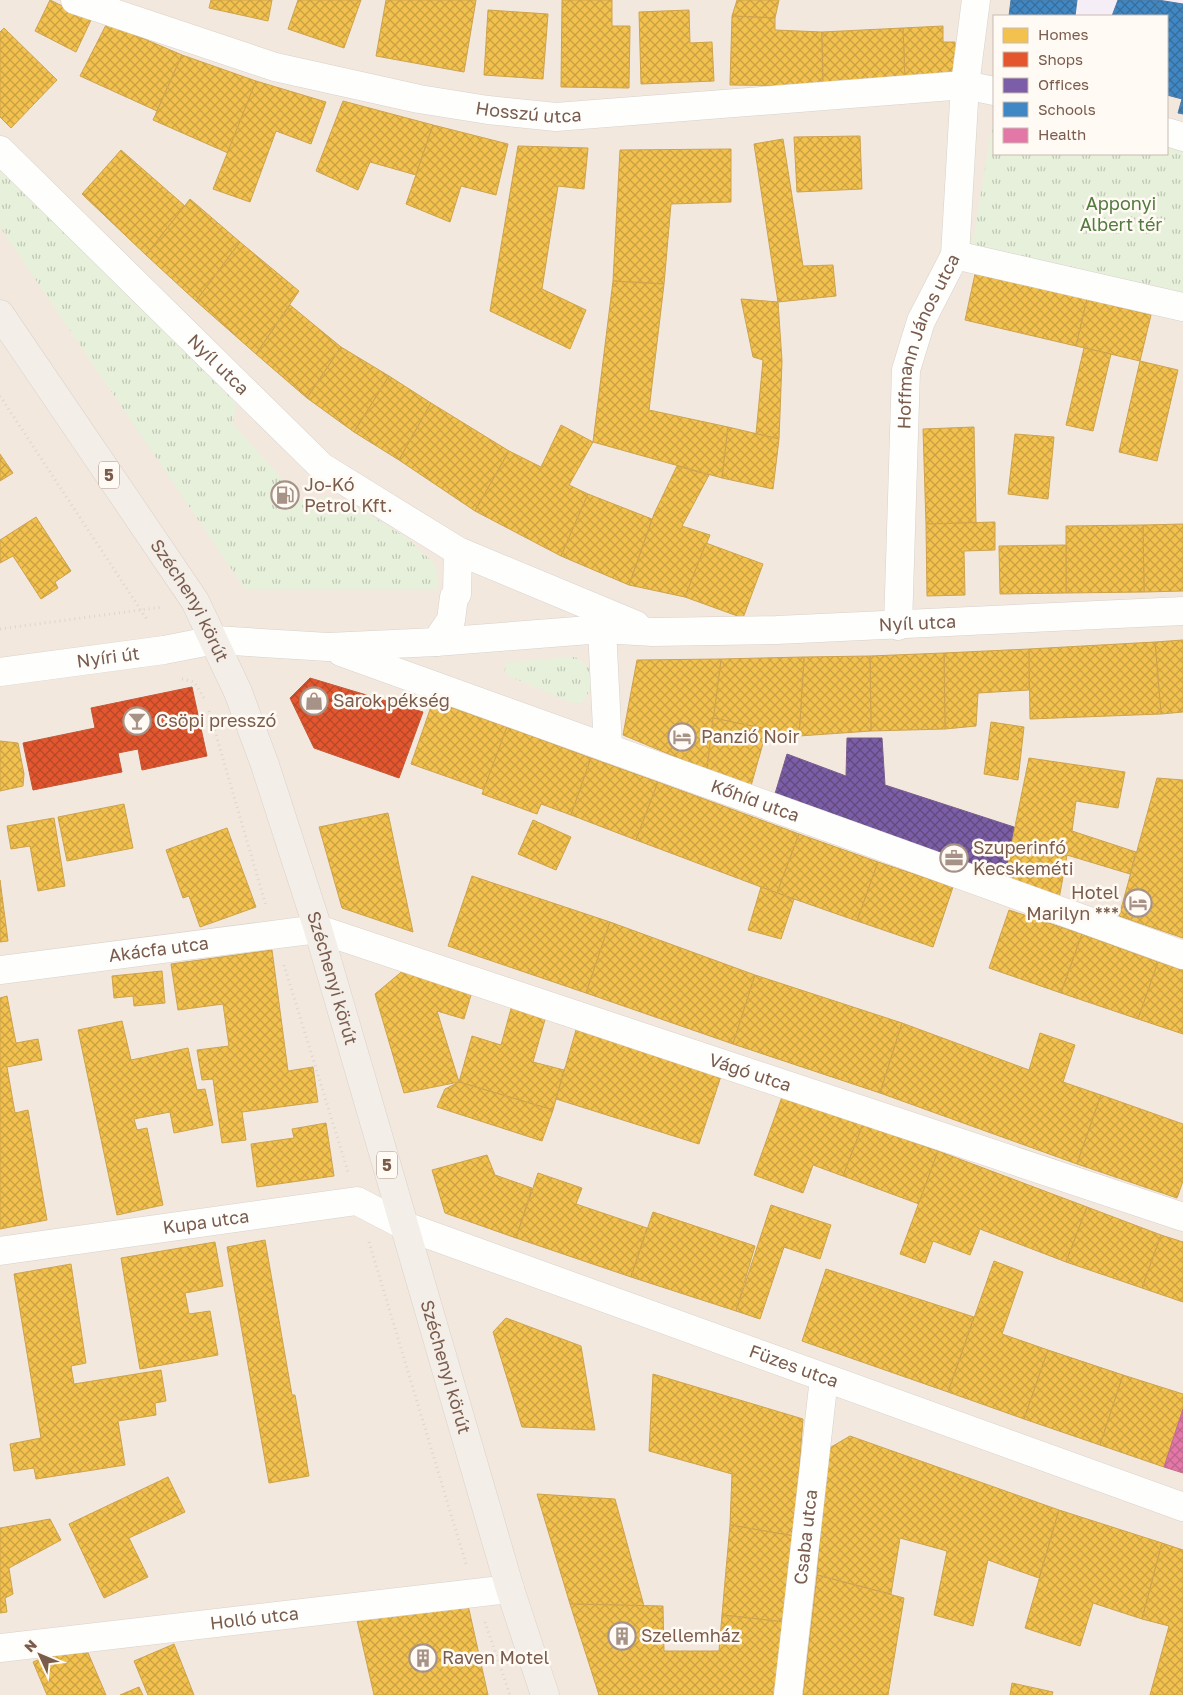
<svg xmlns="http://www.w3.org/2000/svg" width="1183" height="1695" viewBox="0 0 1183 1695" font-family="'Golos Text',sans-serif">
<defs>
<pattern id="grass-tufts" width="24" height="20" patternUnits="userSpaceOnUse" patternTransform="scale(1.25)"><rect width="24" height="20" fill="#e7f0db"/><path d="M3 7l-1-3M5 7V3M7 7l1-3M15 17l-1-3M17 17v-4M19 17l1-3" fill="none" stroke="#c0c6b4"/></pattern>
<pattern id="homes-cross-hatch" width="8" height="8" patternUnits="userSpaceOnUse" patternTransform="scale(1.25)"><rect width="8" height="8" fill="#f2c14e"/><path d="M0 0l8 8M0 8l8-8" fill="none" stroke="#c9a043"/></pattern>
<pattern id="shops-cross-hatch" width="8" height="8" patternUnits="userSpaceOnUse" patternTransform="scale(1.25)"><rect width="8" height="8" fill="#e4572e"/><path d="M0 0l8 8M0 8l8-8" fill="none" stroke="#b44828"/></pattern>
<pattern id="offices-cross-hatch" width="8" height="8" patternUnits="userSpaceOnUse" patternTransform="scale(1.25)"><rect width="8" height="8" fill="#7b5ea7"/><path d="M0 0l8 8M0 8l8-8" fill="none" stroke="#614a7c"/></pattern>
<pattern id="schools-cross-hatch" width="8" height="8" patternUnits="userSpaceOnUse" patternTransform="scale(1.25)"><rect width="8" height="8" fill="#3f88c5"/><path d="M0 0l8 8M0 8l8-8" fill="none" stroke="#386d9a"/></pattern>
<pattern id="health-cross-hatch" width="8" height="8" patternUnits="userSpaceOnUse" patternTransform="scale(1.25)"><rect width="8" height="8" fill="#e377a8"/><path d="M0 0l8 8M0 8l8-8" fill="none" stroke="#bd658b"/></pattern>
</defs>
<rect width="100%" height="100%" fill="#f9f5f0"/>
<path fill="#f2e8de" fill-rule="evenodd" d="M0,0h1183v1695h-1183zM994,16h173v138h-173z"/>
<path fill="#f6eef6" d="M1011,0h172v114l-5,-1 4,-14 -15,-4v-79h-158z"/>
<g fill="url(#grass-tufts)">
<path d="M994,116v38h173v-7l16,5v140l-211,-47z"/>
<path d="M0,161l238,230 -5,33 75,84 17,-12 23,5 59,37 27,25 4,14v12h-193l-245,-362z"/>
<path d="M575,657l9,5 8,10 -1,16 -8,14 -8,2 -66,-28 -5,-4 3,-10z"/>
</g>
<g fill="url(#homes-cross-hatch)" stroke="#cea34e">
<path d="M50,0l41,20 -15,32 -41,-21z"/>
<path d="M211,0h61l-4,21 -59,-13z"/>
<path d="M298,0h63l-17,48 -56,-19z"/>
<path d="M386,0h90l-12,72 -88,-16z"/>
<path d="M562,0h50v26h18l-1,62 -68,-1z"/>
<path d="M737,0h42l-4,18 -43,-2z"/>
<path d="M488,10l60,4 -5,65 -59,-4z"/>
<path d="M689,10l1,33 22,-1 2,39 -73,3 -2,-72z"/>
<path d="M732,16l43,2v12l47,2 1,54 -93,-1z"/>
<path d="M107,23l75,32 -25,56 -77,-35z"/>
<path d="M943,26v16h12l2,37 -52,2 -2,-53z"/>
<path d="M4,28l53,52 -46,48 -11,-11v-85z"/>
<path d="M903,28l2,53 -82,5 -1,-54z"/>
<path d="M182,55l74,26 -28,72 -75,-33z"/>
<path d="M256,81l70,21 -15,42 -35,-13 -26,71 -37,-13z"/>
<path d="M343,101l90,24 -17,50 -46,-13 -12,28 -42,-19z"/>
<path d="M433,125l75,19 -12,51 -35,-9 -11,36 -44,-18z"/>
<path d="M860,136l2,53 -65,3 -3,-55z"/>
<path d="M783,139l20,127 30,-1 3,31 -58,6 -24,-158z"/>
<path d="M518,146l70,2 -4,41 -26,-3 -16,103 44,21 -16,39 -80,-38z"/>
<path d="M731,149v53l-60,2 -7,80 -51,-3 7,-131z"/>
<path d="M121,150l64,56 -39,49 -64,-61z"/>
<path d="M190,199l50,43 -44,59 -50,-46z"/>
<path d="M240,242l59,49 -43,63 -60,-53z"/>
<path d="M975,274l112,25 -11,47 -111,-26z"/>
<path d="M613,281l51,3 -15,126 79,17 -6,51 -129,-36z"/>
<path d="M741,299l37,3 4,59 -3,78 -23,-5 7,-74 -10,-3z"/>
<path d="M1087,299l64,16 -11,46 -64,-15z"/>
<path d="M290,305l51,42 -34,51 -51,-44z"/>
<path d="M341,347l48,29 -35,56 -47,-34z"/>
<path d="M1084,348l27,6 -18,77 -27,-6z"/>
<path d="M1140,361l38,9 -21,91 -38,-9z"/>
<path d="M389,376l42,27 -32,57 -45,-28z"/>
<path d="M431,403l78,48 -34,60 -76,-51z"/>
<path d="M561,425l32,17 -24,43 19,9 -27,62 -86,-45 34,-60 32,16z"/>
<path d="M728,427l51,12 -6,50 -51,-11z"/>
<path d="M974,427l2,96 -50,1 -3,-95z"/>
<path d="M1015,434l39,3 -6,62 -40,-5z"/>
<path d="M0,454l13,19 -13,8z"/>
<path d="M677,466l32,9 -27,51 28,9 -25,62 -56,-12 25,-71z"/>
<path d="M588,494l64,25 -23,66 -68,-29z"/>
<path d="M36,517l35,54 -16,11 3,6 -17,11 -28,-43 -13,7v-23z"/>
<path d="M995,522v28l-31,1 1,44 -38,1 -1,-72z"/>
<path d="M1183,524v67l-39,1 -1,-67z"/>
<path d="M1143,525l1,67 -78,1v-67z"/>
<path d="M706,543l57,21 -20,54 -58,-21z"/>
<path d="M1066,545v48l-66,1 -1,-48z"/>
<path d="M1183,640v72l-22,2 -6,-72z"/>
<path d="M1155,642l6,72 -131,5 -1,-70z"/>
<path d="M1029,649v41l-51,3 -2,33 -31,3 -1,-76z"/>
<path d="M944,653l1,76 -74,2 -1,-75z"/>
<path d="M870,656l1,75 -72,5 5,-79z"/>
<path d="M804,657l-5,79 -86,-18 8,-59z"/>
<path d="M721,659l-14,111 -84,-35 14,-75z"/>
<path d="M433,701l74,26 -22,63 -74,-26z"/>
<path d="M713,718l54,11 -16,57 -44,-16z"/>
<path d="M991,722l33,5 -6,53 -34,-6z"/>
<path d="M507,727l84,31 -20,57 -30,-11 -4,10 -55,-20z"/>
<path d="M0,741l18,2 6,31 -1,12 -23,5z"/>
<path d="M591,758l67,24 -22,58 -65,-25z"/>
<path d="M1029,758l96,14 -7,36 -42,-7 -4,30 64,21 -6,22 -63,-19 -8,44 -55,-19z"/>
<path d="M1157,778l26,2v158l-64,-22z"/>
<path d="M658,782l141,52 -22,59 -141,-53z"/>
<path d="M124,804l9,44 -66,13 -9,-44z"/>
<path d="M388,813l25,119 -71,-24 -23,-81z"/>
<path d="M54,818l11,68 -27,5 -8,-45 -19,3 -4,-23z"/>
<path d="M533,820l38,17 -15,33 -38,-16z"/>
<path d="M227,828l29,79 -56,20 -11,-31 -6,2 -17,-48z"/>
<path d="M799,834l79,28 -21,59 -80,-28z"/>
<path d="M878,862l75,25 -20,60 -76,-26z"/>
<path d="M472,876l138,46 -24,71 -138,-47z"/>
<path d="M0,880l8,61 -8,1z"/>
<path d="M761,887l33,12 -13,40 -33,-9z"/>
<path d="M1009,910l73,24 -21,59 -72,-25z"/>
<path d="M610,922l145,53 -22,69 -147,-51z"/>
<path d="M1082,934l76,28 -20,57 -77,-26z"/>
<path d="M272,950l16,121 25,-4 5,35 -76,10 4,28 -24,3 -9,-64 -11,1 -5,-30 32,-4 -6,-42 -45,6 -7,-46z"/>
<path d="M1158,962l25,8v64l-45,-15z"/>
<path d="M405,969l66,26 -7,24 -27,-8 22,71 -55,11 -29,-99z"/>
<path d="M162,971l3,32 -31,3 -1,-10 -19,2 -2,-22z"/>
<path d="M755,975l147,48 -22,70 -147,-49z"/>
<path d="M7,996l9,47 22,-4 4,21 -35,7 8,46 13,-3 19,110 -47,9v-231z"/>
<path d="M512,1005l34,11 -13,46 31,8 -11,40 -94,-28 13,-46 29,9z"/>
<path d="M122,1021l9,39 57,-12 9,42 8,-1 8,36 -39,8 -4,-21 -36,7 3,11 10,-2 16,77 -46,10 -39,-185z"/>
<path d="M902,1023l127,47 11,-37 35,12 -12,37 38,13 -24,69 -197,-71z"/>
<path d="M576,1030l145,46 -22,68 -143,-45z"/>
<path d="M459,1082l94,28 -11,31 -105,-34 8,-18z"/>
<path d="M783,1094l80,30 -20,52 -30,-11 -10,28 -49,-18z"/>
<path d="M1101,1095l82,29v57l-6,17 -100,-34z"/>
<path d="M326,1123l8,53 -77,11 -6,-43 43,-6 -2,-9z"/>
<path d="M863,1124l75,27 -19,53 -76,-28z"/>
<path d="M938,1151l149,56 -21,55 -86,-33 -10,26 -37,-14 -8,22 -25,-9z"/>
<path d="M487,1155l8,20 37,13 -16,50 -71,-25 -13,-43z"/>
<path d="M538,1173l44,15 -6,16 71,24 -16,49 -115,-39z"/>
<path d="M771,1205l60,20 -11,34 -36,-12 -24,72 -24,-8z"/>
<path d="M1087,1207l74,28 -19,53 -76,-26z"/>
<path d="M653,1212l102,34 -19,65 -105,-34z"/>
<path d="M1161,1235l22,7v60l-41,-14z"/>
<path d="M265,1240l27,155h3l14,81 -40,7 -42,-236z"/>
<path d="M215,1242l8,44 -38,7 4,21 21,-3 8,44 -78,14 -19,-111z"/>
<path d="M994,1261l29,11 -21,62 46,16 -24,69 -76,-27z"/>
<path d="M71,1264l15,99 -15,3 3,18 87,-14 5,31 -11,2 1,12 -38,6 7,44 -89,14 -2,-11 -20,3 -4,-27 31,-6 -27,-164z"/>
<path d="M826,1269l148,48 -26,75 -146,-51z"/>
<path d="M506,1318l75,28 14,84 -73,-3 -29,-95z"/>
<path d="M1048,1350l75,25 -23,70 -76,-26z"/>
<path d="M653,1374l150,45 -9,117 -64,-11 2,-51 -83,-23z"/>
<path d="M1123,1375l60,19v15l-19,58 -64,-22z"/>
<path d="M850,1436l209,74 -20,68 -51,-18 -15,66 -39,-11 13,-64 -47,-13 -9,56 -74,-19 9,-125z"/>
<path d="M168,1477l17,35 -56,26 19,39 -44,21 -35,-74z"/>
<path d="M537,1494l78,5 29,107 -74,-2z"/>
<path d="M1059,1510l103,33 -20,76 -49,-16 -13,43 -55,-18z"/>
<path d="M50,1519l11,21 -52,28 4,26 -8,4 2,14 -7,1v-85z"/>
<path d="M730,1525l64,11 -10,86 -62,-7z"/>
<path d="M1162,1543l21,7v145h-33l19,-69 -27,-7z"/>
<path d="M817,1575l87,23 -16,97h-85z"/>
<path d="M466,1596l22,99h-114l-17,-75z"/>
<path d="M570,1604l93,2 1,45h55l3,-36 62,7 -9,73h-176z"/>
<path d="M83,1641l23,54h-59l-14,-33z"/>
<path d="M174,1644l20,51h-46l-14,-34z"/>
<path d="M1012,1683l41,9 -1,3h-42z"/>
<path d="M139,1687l4,8h-23z"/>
</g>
<g fill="url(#shops-cross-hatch)" stroke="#c45837">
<path d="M310,678l113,34 -24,66 -85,-30 -24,-50z"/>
<path d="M192,687l15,69 -65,14 -4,-21 -20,4 4,19 -89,18 -10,-47 72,-15 -4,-20z"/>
</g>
<path fill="url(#offices-cross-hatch)" stroke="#7b5d8c" d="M847,738h35l3,47 129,42 -10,53 -230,-83 13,-43 59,22z"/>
<g fill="url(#schools-cross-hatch)" stroke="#517ba1">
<path d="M1011,0h66l-2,16h-66z"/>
<path d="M1118,0h40l-5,16h-41z"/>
<path d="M1158,0l25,4v110l-5,-1 4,-14 -15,-4v-79h-14z"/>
</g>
<path fill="url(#health-cross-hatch)" stroke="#c46f8d" d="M1183,1409v64l-19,-6z"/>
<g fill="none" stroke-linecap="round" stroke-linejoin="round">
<g stroke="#d7d1cb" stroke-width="29">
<g id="minor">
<path id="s1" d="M75,0l200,67 144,32 69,11 68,7 409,-32 29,6"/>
<path d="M1167,132l16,5"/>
<path id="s2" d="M0,150l322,317 136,84 178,74"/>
<path d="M955,255l228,52"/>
<path id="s3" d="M898,626l8,-256 15,-49 34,-66 10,-170 11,-85"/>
<path d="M602,629l6,119"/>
<path d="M436,642l15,-22 3,-23 3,-3 1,-43"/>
<path id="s4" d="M341,652l842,303"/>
<path id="s5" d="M0,672l164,-22 51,-10 113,7 108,-5 166,-13 51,3 124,-2 406,-19"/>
<path id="s6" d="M0,970l318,-41 865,288"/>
<path id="s7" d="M0,1251l357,-50 48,25 778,281"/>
<path id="s8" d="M0,1648l510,-59"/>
<path id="s9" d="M788,1695l36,-317"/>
</g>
</g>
<g stroke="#dad1cc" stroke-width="29">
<g id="major">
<path id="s10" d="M0,314l195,287 43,91 27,73 53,164 192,660 35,106"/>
</g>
</g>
<g stroke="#dcd5d0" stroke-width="3" stroke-dasharray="1 4" stroke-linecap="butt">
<path d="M0,396l148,225"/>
<path d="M0,629l163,-22"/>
<path d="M182,679l12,3 10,16"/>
<path d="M209,711l57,195"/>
<path d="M284,965l64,207"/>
<path d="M369,1242l97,322"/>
<path d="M485,1622l25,73"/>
</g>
<use href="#minor" stroke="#fefefd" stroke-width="28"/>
<use href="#major" stroke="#f3eee8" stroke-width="28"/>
</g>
<defs>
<g id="fuel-ring" transform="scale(1.4375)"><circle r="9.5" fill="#fffaf3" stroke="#a69286" stroke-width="1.5"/><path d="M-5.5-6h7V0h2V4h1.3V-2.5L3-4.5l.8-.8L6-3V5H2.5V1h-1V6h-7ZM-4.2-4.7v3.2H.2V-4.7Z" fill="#a69286"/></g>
<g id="shop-ring" transform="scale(1.4375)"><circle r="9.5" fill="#fffaf3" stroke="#a69286" stroke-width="1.5"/><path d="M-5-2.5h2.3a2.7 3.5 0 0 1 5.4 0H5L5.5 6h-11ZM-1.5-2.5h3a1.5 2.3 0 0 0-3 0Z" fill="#a69286"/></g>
<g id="bar-ring" transform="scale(1.4375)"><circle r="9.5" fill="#fffaf3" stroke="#a69286" stroke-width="1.5"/><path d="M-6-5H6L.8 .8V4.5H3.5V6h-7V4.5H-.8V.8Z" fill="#a69286"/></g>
<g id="hotel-ring" transform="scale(1.4375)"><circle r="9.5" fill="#fffaf3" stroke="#a69286" stroke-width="1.5"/><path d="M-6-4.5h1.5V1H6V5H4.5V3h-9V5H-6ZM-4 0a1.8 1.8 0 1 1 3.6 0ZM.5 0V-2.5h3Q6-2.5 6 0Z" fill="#a69286"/></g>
<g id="office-ring" transform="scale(1.4375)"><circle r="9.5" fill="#fffaf3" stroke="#a69286" stroke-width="1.5"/><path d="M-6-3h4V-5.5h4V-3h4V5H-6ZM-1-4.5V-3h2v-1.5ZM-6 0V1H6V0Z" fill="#a69286"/></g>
<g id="building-ring" transform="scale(1.4375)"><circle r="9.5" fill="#fffaf3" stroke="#a69286" stroke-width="1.5"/><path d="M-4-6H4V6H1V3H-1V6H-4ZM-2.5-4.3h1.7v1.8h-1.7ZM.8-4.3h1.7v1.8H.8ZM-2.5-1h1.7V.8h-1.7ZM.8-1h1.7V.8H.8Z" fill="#a69286"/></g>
</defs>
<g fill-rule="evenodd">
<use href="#fuel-ring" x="285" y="495"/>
<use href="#shop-ring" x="314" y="701"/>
<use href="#bar-ring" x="137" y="721"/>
<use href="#hotel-ring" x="682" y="737"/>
<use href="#office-ring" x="954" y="858"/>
<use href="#hotel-ring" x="1138" y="903"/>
<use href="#building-ring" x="622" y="1636"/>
<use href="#building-ring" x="423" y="1658"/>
</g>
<g text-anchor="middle" stroke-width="5" stroke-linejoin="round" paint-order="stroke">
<g fill="#fffaf3" stroke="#a28b7f" stroke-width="1">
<rect x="99" y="461.5" width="20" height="27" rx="4"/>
<rect x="377" y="1151.5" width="20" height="27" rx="4"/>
</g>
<g font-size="16" font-weight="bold" fill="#7a5c4d">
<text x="109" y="481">5</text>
<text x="387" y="1171">5</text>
</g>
<g font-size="18" fill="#7a5c4d" stroke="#fffaf3">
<text dy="6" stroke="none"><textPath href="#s1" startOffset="469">Hosszú utca</textPath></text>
<text dy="6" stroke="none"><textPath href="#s3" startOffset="289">Hoffmann János utca</textPath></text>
<text dy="6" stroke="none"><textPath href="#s2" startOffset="306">Nyíl utca</textPath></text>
<text dy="6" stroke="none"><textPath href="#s10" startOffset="344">Széchenyi körút</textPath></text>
<text dy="6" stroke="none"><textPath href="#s5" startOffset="921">Nyíl utca</textPath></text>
<text dy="6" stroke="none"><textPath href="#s5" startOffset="109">Nyíri út</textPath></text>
<text dy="6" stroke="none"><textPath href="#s4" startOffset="440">Kőhíd utca</textPath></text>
<text dy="6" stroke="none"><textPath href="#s6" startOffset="160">Akácfa utca</textPath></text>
<text dy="6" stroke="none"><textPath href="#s10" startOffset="749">Széchenyi körút</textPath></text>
<text dy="6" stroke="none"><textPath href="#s6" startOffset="776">Vágó utca</textPath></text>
<text dy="6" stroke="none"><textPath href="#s7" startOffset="208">Kupa utca</textPath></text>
<text dy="6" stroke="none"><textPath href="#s10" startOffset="1154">Széchenyi körút</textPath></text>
<text dy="6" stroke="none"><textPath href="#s7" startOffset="828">Füzes utca</textPath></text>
<text dy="6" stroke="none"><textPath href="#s9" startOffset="159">Csaba utca</textPath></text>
<text dy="6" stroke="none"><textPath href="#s8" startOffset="256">Holló utca</textPath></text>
</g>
<g font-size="18" fill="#537a41" stroke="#fffaf3">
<text x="1121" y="210">Apponyi<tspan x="1121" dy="21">Albert tér</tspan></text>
</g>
<g font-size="18" fill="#7a5c4d" stroke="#fffaf3" text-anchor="start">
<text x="304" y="491">Jo-Kó<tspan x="304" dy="21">Petrol Kft.</tspan></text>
<text x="333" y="707">Sarok pékség</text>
<text x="156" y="727">Csöpi presszó</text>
<text x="701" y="743">Panzió Noir</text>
<text x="973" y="854">Szuperinfó<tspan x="973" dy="21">Kecskeméti</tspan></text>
<text x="1119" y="899" text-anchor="end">Hotel<tspan x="1119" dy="21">Marilyn ***</tspan></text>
<text x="641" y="1642">Szellemház</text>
<text x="442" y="1664">Raven Motel</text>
</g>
</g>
<rect x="993" y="15" width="175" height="140" fill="#fffaf3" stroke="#cabbb1"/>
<rect x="1003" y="28" width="25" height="15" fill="#f2c14e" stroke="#cabbb1"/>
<text x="1038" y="40" font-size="15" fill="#7a5c4d">Homes</text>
<rect x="1003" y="52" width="25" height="15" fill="#e4572e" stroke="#cabbb1"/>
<text x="1038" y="65" font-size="15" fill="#7a5c4d">Shops</text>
<rect x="1003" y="78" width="25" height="15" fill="#7b5ea7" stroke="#cabbb1"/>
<text x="1038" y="90" font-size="15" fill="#7a5c4d">Offices</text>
<rect x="1003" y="102" width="25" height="15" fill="#3f88c5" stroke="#cabbb1"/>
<text x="1038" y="115" font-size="15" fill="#7a5c4d">Schools</text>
<rect x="1003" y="128" width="25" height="15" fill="#e377a8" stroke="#cabbb1"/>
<text x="1038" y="140" font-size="15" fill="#7a5c4d">Health</text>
<g transform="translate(40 1655) rotate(314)" stroke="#fffaf3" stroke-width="4" paint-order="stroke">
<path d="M0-4L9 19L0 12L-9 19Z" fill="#7a5c4d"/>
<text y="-8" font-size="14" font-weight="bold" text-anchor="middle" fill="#7a5c4d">N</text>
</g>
</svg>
